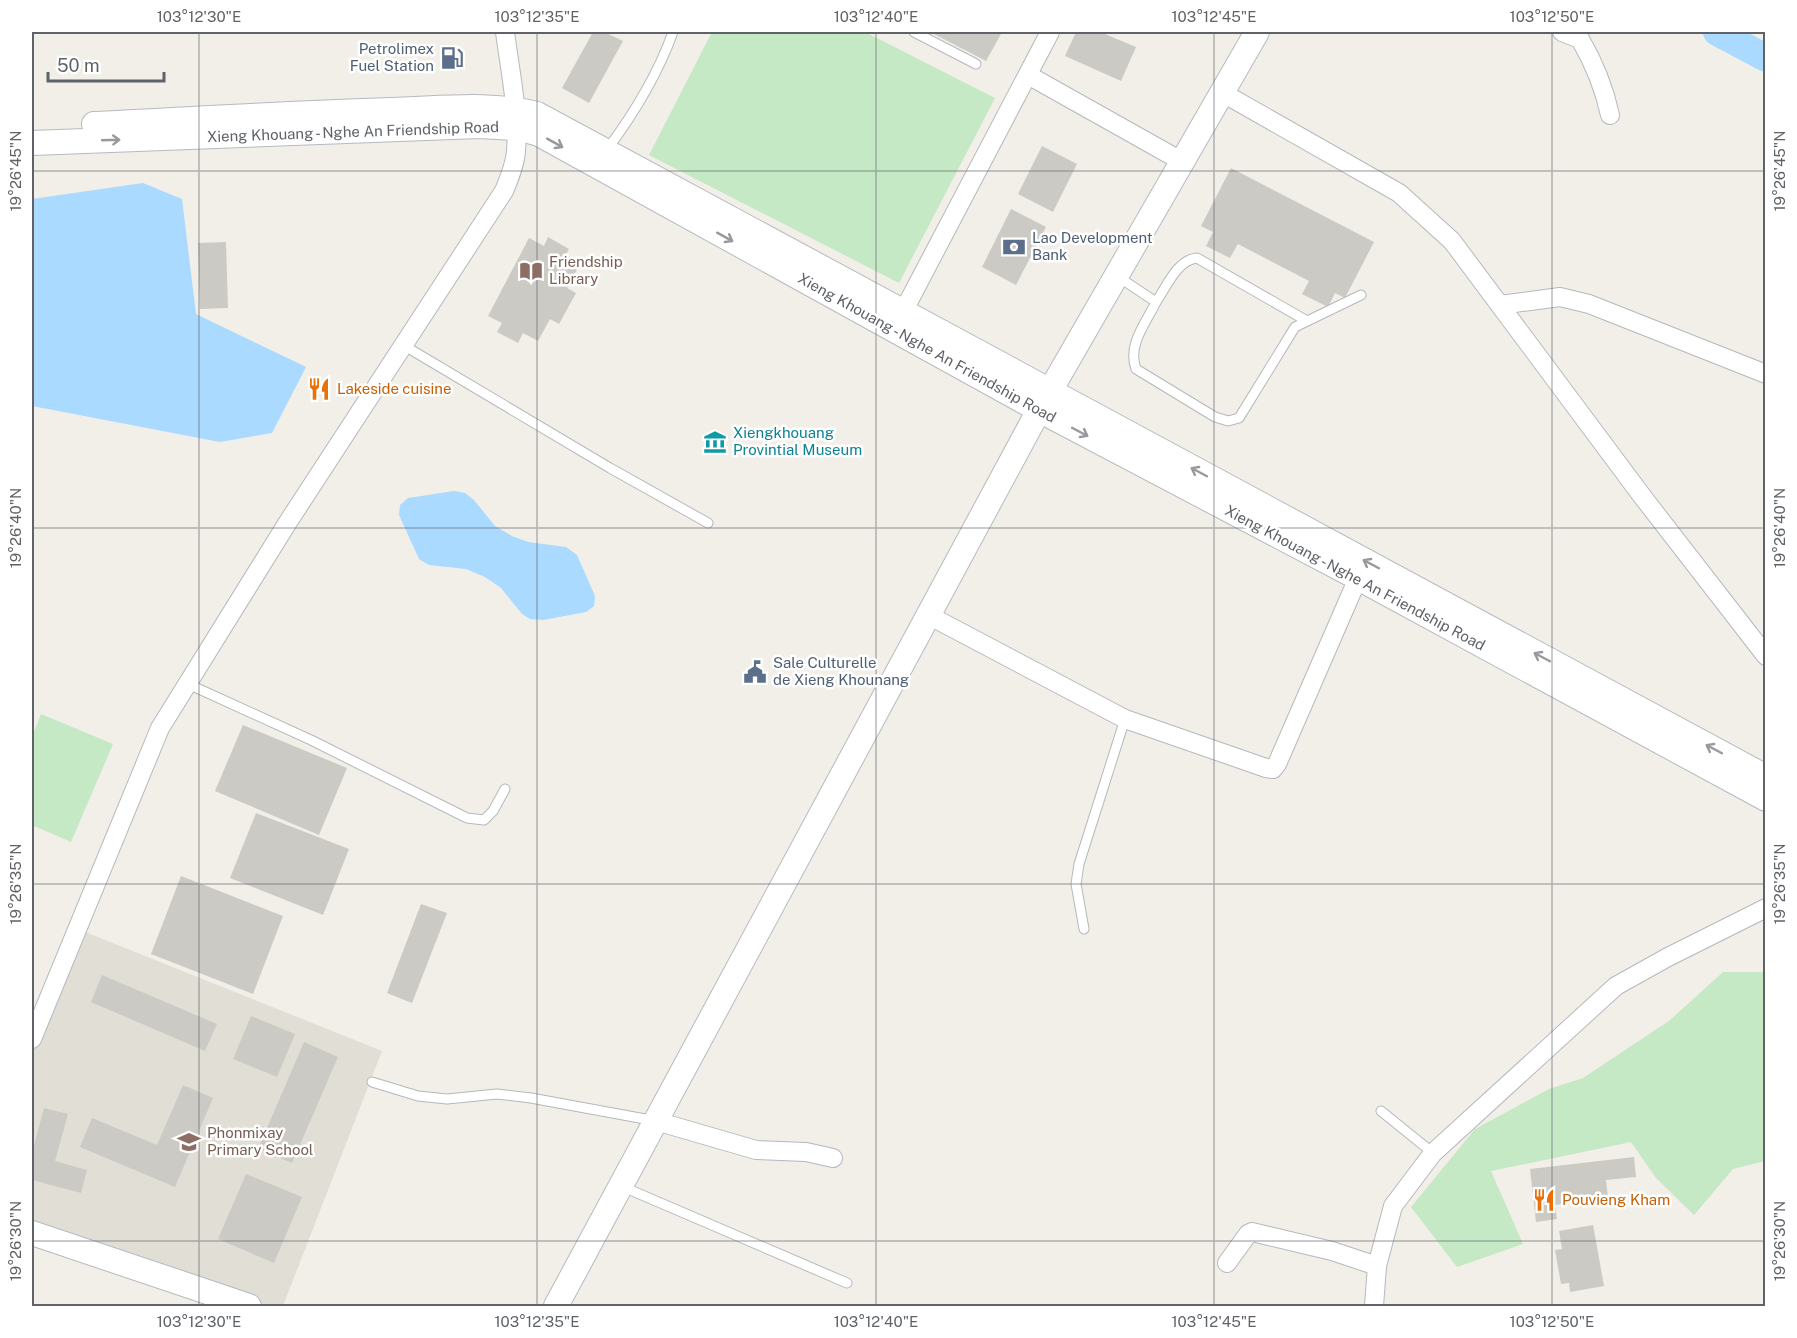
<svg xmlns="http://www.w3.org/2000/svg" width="1797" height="1338" viewBox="0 0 1797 1338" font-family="'Public Sans',sans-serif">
<rect width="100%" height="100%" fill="#f1efe8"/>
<path fill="#e1ded6" d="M78,929l304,122 -99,255h-34l-217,-73v-194z"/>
<g fill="#c5e8c5">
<path d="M712,32h153l130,66 -96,185 -250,-128z"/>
<path d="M41,714l72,30 -42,98 -39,-17v-88z"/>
<path d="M1723,972h42v189l-32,8 -39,46 -38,-37 -25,-36 -140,29 32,73 -66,23 -46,-60 64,-78 74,-40 34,-11 86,-57z"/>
</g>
<g fill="#aadaff">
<path d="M143,183l39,16 14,115 110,53 -34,66 -52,9 -188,-36v-207z"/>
<path d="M454,491l11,2 9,7 21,26 17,10 16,6 38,5 11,8 18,41 -1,10 -8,6 -43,8 -13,-1 -8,-5 -21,-26 -16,-11 -19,-8 -37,-4 -10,-6 -20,-44 1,-10 8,-7z"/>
</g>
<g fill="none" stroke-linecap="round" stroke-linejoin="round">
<path stroke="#aadaff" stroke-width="28" d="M1717,32l49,26"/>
</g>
<g fill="#cccac5">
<path d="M593,32h11l19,9 -34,62 -27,-15z"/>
<path d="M930,32h72l-16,29z"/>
<path d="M1076,32h24l36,15 -15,34 -56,-25z"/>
<path d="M1042,146l35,18 -24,48 -35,-18z"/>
<path d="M1231,168l143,74 -29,56 -10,-5 -7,14 -26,-13 7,-13 -71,-37 -8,14 -24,-12 7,-14 -12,-6z"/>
<path d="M1011,209l35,18 -30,58 -34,-18z"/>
<path d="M548,237l21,12 -4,7 15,8 -13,24 9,5 -17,31 -9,-5 -12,22 -15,-8 -5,10 -21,-11 5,-9 -14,-7 41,-78 15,8z"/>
<path d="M226,242l2,66 -28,1 -2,-66z"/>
<path d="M243,725l104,43 -28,67 -104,-44z"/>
<path d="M256,813l93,36 -26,66 -93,-37z"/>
<path d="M181,876l102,40 -30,78 -102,-40z"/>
<path d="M421,904l26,9 -35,90 -25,-10z"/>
<path d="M102,975l115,49 -12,27 -114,-49z"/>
<path d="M251,1016l44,18 -18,43 -44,-18z"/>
<path d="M304,1042l34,15 -46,106 -34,-14z"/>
<path d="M183,1085l30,13 -38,89 -95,-40 12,-29 65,27z"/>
<path d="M44,1108l24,6 -13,47 32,9 -6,23 -49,-13v-27z"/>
<path d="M1634,1157l2,20 -30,3 2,18 -53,7 2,14 -21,3 -6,-53z"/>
<path d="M246,1174l56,23 -28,66 -56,-24z"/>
<path d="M1593,1225l11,61 -34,6 -1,-9 -8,1 -6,-34 7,-1 -3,-18z"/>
</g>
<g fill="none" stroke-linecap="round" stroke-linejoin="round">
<g stroke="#b5b8bc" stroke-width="11">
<g id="lane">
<path d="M914,32l62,32"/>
<path d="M606,151c27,-36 52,-77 67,-119"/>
<path d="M1117,276l39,26c-10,21 -29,43 -20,67l79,48 13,4 11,-3 56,-91 66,-32"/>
<path d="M1156,302c11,-16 21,-42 41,-44l110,63"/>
<path d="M403,345l207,123 98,55"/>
<path d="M188,684l123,56 156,78 17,2 9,-9 12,-22"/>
<path d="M1084,929l-8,-45 3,-20 46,-145"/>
<path d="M372,1082l46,14 29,3 50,-5 34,4 125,23"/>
<path d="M1381,1111l52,42"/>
<path d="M621,1186l226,97"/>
</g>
</g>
<g stroke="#b5b8bc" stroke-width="20">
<g id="street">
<path d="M1562,32l18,7c14,24 24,48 30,76"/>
<path d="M1028,75l155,87"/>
<path d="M1221,92l178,101 53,48 190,255 124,160"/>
<path d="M1500,305l60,-8 29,7 177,70"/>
<path d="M903,312l147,-280"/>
<path d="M928,615l197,104 141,49 7,1 4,-5 81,-186"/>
<path d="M32,1039l128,-311 128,-206 216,-331c5,-12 11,-26 12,-40 3,-39 -6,-80 -11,-119"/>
<path d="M656,1121l100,29 50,2 27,6"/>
<path d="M1227,1263l21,-29 4,-2 80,19 45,15"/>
<path d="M1374,1306l3,-40 16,-60 40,-53 183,-167 52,-29 98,-49"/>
</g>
</g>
<g stroke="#b6babf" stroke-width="26">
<g id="secondary">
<path d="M94,124c99,-5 198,-11 297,-14 48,-1 99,-8 146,4l1229,663"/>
<path d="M32,143l447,-17 38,2 22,6 500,276 319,168 408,221"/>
<path d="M32,1233l217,73"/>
<path d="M556,1306l483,-896 218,-378"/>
</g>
</g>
<use href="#lane" stroke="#fff" stroke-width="9"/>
<use href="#street" stroke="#fff" stroke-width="18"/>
<use href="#secondary" stroke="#fff" stroke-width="24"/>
</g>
<defs><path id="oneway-shaft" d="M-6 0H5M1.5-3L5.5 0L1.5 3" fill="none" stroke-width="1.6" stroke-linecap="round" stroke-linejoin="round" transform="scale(1.5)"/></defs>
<g stroke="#979a9d">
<use href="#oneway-shaft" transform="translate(111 140) rotate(-2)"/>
<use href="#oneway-shaft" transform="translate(555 143) rotate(29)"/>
<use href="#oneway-shaft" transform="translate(725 237) rotate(29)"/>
<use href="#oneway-shaft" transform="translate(1080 432) rotate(28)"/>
<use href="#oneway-shaft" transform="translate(1199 472) rotate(-152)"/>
<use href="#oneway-shaft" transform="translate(1371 564) rotate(-152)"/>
<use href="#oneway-shaft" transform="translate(1542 657) rotate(-152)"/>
<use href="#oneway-shaft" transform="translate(1714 749) rotate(-152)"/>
</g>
<path fill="none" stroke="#5f6368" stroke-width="1.5" stroke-opacity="0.45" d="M199,32v1274M537,32v1274M876,32v1274M1214,32v1274M1552,32v1274M32,171h1734M32,528h1734M32,884h1734M32,1241h1734"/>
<defs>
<g id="fuel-bare" transform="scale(1.8)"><path d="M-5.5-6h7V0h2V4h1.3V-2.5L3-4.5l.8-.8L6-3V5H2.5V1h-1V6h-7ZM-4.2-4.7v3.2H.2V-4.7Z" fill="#5c6f8a" stroke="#fff" stroke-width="2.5" paint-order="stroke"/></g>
<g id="bank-bare" transform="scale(1.8)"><path d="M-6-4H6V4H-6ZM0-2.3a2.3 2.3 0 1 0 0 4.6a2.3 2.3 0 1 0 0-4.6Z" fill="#5c6f8a" stroke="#fff" stroke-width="2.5" paint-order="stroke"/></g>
<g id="library-bare" transform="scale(1.8)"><path d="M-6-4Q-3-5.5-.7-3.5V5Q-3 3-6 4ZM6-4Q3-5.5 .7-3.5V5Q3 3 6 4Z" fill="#8d6e63" stroke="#fff" stroke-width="2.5" paint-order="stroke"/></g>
<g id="restaurant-bare" transform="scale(1.8)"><path d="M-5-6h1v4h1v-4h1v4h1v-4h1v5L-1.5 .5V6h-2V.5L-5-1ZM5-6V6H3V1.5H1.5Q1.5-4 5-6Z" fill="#e8710a" stroke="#fff" stroke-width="2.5" paint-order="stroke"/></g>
<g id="museum-bare" transform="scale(1.8)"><path d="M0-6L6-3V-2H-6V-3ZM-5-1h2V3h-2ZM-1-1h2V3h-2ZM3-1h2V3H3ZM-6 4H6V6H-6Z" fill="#0f9aa8" stroke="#fff" stroke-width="2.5" paint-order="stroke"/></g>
<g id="civic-bare" transform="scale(1.8)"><path d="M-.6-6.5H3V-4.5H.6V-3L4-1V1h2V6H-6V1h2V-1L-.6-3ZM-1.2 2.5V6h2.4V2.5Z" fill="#5c6f8a" stroke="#fff" stroke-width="2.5" paint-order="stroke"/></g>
<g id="school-bare" transform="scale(1.8)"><path d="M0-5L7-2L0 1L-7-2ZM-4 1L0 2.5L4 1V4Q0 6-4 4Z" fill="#8d6e63" stroke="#fff" stroke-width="2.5" paint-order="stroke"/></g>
</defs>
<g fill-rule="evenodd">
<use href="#fuel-bare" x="452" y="58"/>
<use href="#bank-bare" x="1014" y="247"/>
<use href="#library-bare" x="531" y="271"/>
<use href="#restaurant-bare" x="319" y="389"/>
<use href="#museum-bare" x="715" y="442"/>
<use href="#civic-bare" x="755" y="672"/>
<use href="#school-bare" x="189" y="1142"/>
<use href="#restaurant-bare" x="1544" y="1200"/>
</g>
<g text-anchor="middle" stroke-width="5" stroke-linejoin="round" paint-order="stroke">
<g font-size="15" fill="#4e5e75" stroke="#fff" text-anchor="start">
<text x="434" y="54" text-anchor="end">Petrolimex<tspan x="434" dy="17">Fuel Station</tspan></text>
<text x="1032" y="243">Lao Development<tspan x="1032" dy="17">Bank</tspan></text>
<text x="773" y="668">Sale Culturelle<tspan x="773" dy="17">de Xieng Khounang</tspan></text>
</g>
<g font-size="15" fill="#5f6368" stroke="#fff">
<text transform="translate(353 132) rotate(-2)" y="5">Xieng Khouang - Nghe An Friendship Road</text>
<text transform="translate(927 348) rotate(29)" y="5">Xieng Khouang - Nghe An Friendship Road</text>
<text transform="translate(1355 578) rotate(28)" y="5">Xieng Khouang - Nghe An Friendship Road</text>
</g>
<g font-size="15" fill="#785e54" stroke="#fff" text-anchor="start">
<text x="549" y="267">Friendship<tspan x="549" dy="17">Library</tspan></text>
<text x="207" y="1138">Phonmixay<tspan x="207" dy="17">Primary School</tspan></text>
</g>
<g font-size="15" fill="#c56008" stroke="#fff" text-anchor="start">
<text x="337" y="394">Lakeside cuisine</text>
<text x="1562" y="1205">Pouvieng Kham</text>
</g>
<g font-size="15" fill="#0d838f" stroke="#fff" text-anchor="start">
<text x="733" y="438">Xiengkhouang<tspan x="733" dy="17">Provintial Museum</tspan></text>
</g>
</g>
<rect width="1797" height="1338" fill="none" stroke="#ffffff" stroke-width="66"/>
<path d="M48 72v9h116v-9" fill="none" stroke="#5f6368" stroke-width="3"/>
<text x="57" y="72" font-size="18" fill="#5f6368" stroke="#ffffff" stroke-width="4.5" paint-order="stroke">50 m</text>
<rect x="33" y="33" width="1731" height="1272" fill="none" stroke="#5f6368" stroke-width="2"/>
<g font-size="15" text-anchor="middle" fill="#5f6368">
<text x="199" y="22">103°12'30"E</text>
<text x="537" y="22">103°12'35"E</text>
<text x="876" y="22">103°12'40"E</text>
<text x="1214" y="22">103°12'45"E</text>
<text x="1552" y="22">103°12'50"E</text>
<text transform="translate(16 171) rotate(-90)" y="5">19°26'45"N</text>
<text transform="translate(1780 171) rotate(-90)" y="5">19°26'45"N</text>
<text transform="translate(16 528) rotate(-90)" y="5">19°26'40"N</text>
<text transform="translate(1780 528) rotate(-90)" y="5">19°26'40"N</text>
<text transform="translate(16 884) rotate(-90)" y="5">19°26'35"N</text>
<text transform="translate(1780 884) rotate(-90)" y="5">19°26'35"N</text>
<text transform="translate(16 1241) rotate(-90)" y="5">19°26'30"N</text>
<text transform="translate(1780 1241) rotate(-90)" y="5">19°26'30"N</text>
<text x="199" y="1327">103°12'30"E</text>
<text x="537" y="1327">103°12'35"E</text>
<text x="876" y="1327">103°12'40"E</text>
<text x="1214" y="1327">103°12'45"E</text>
<text x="1552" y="1327">103°12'50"E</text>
</g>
</svg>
